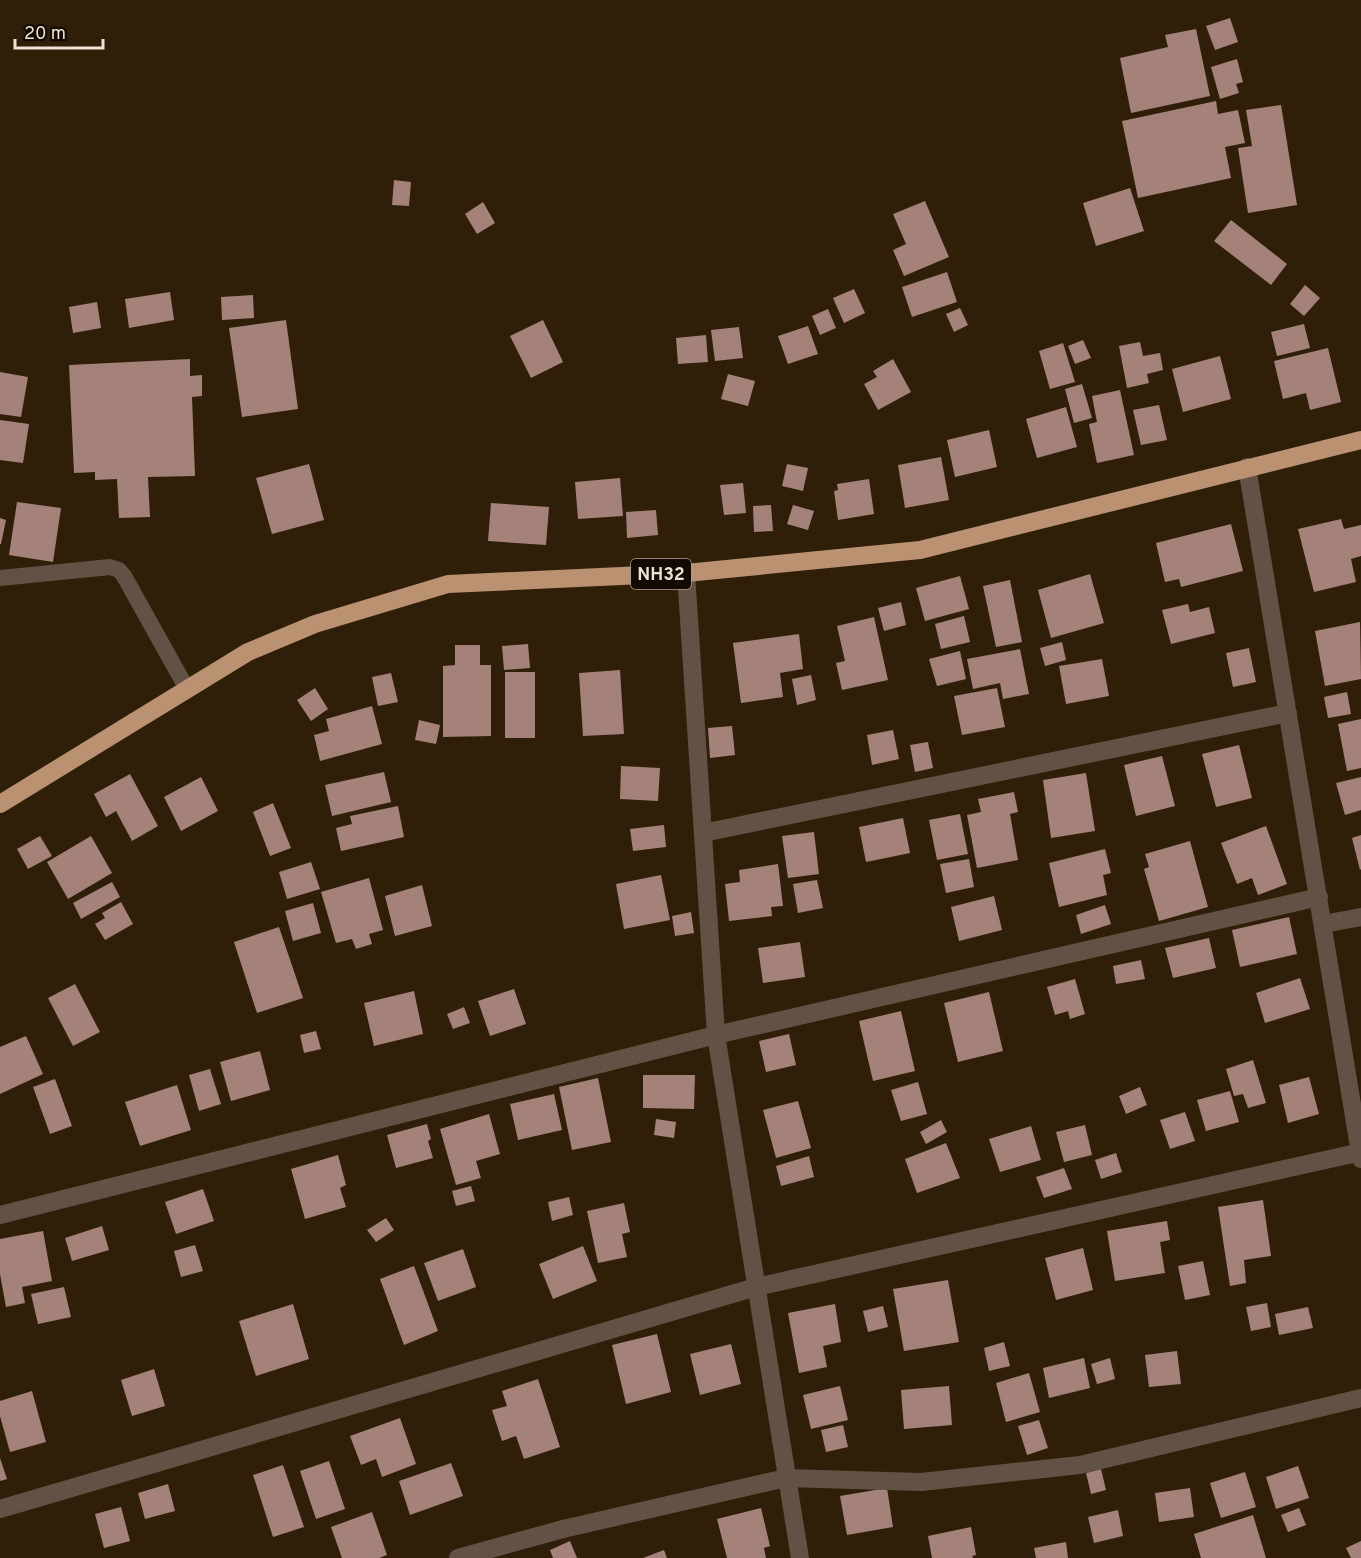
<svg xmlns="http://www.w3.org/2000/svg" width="1361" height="1558" viewBox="0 0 1361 1558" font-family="Overpass,sans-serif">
<rect width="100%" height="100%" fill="#301f08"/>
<g fill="#a4827a">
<path d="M1230,18l8,24 -23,8 -9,-24z"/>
<path d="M1196,29l14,67 -79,17 -11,-55 48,-11 -3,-12z"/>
<path d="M1237,59l6,23 -7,2 3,9 -19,6 -9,-32z"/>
<path d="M1216,101l2,13 20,-4 7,33 -20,4 6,31 -93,20 -16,-77z"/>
<path d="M1281,105l16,100 -49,8 -10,-65 14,-2 -6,-36z"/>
<path d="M394,180l17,2 -2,24 -17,-1z"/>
<path d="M1130,188l14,43 -48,15 -13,-43z"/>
<path d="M925,201l24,56 -45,19 -11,-26 13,-6 -13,-30z"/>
<path d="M483,202l12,21 -18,11 -12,-20z"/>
<path d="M1231,220l56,44 -16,21 -57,-44z"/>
<path d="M947,272l10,30 -45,15 -10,-30z"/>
<path d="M1305,285l15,13 -16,18 -14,-12z"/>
<path d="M854,289l11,24 -21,10 -11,-25z"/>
<path d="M170,292l4,28 -45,8 -4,-29z"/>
<path d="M253,295l1,23 -32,2 -1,-23z"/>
<path d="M97,302l4,26 -28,5 -4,-26z"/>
<path d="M960,308l8,17 -14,7 -8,-18z"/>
<path d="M828,309l8,19 -16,7 -8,-19z"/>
<path d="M286,320l12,89 -56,8 -13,-89z"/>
<path d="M543,320l20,42 -32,16 -21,-42z"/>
<path d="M1304,324l6,24 -33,8 -6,-24z"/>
<path d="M808,326l10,28 -30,10 -10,-28z"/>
<path d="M739,327l4,31 -28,3 -4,-31z"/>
<path d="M706,335l2,27 -30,2 -2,-26z"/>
<path d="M1083,340l8,18 -16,6 -7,-18z"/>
<path d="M1140,342l3,14 17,-3 3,17 -16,4 2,9 -22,5 -8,-42z"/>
<path d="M1063,343l12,39 -25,7 -11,-38z"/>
<path d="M1328,348l13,54 -31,8 -4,-17 -23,6 -9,-38z"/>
<path d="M1220,356l11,43 -48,13 -11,-43z"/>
<path d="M190,359v17l12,-1v21l-10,1 3,79 -47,1 2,40 -31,1 -2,-39 -22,1v-8l-21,1 -5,-108z"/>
<path d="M893,359l18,33 -33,18 -14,-26 13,-7 -4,-6z"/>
<path d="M0,372l28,5 -7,40 -21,-3z"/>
<path d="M728,374l27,7 -7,25 -27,-7z"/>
<path d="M1082,384l10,34 -18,5 -9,-34z"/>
<path d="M1120,390l14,65 -37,8 -8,-39 8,-2 -5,-26z"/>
<path d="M1159,405l8,35 -26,5 -8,-35z"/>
<path d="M1066,407l11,40 -40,11 -11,-39z"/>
<path d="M0,420l29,4 -6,39 -23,-3z"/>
<path d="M989,430l8,37 -42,10 -8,-37z"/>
<path d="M941,457l8,43 -44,8 -7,-43z"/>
<path d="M309,464l15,56 -52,14 -16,-56z"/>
<path d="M787,464l21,4 -5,23 -21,-5z"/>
<path d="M620,478l3,38 -45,3 -3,-37z"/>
<path d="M869,479l5,35 -36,6 -4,-29 4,-1 -1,-6z"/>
<path d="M743,483l3,30 -22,2 -4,-30z"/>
<path d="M17,502l44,6 -8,54 -44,-7z"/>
<path d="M491,503l58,4 -3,38 -58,-4z"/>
<path d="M771,505l2,26 -19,1 -1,-26z"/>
<path d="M793,505l21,6 -6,19 -21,-6z"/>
<path d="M656,510l2,25 -31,3 -1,-26z"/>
<path d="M0,518l6,2 -5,24h-1z"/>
<path d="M1341,519l3,10 17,-4v31l-10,3 5,23 -42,10 -16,-63z"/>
<path d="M1231,524l12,47 -62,16 -2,-8 -14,3 -9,-39z"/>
<path d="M1090,574l14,49 -53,15 -13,-48z"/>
<path d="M960,576l9,33 -44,12 -9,-33z"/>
<path d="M1010,580l12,62 -26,5 -13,-61z"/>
<path d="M901,602l5,23 -22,6 -6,-23z"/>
<path d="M1188,604l2,8 19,-5 6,26 -44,11 -9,-34z"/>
<path d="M964,616l6,26 -29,7 -6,-25z"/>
<path d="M874,617l14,63 -46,10 -6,-27 9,-2 -8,-35z"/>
<path d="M1360,622l1,57 -36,7 -10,-55z"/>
<path d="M799,634l4,35 -23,4 3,24 -42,6 -8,-60z"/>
<path d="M1062,642l4,18 -21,6 -5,-18z"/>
<path d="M528,644l2,24 -26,2 -2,-24z"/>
<path d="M455,645h25v20h11v71l-48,1v-71l12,-1z"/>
<path d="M1249,648l7,34 -23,5 -7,-34z"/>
<path d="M1020,649l9,45 -26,5 -3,-16 -27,6 -6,-30z"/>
<path d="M960,651l6,28 -29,7 -8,-27z"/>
<path d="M1102,659l7,37 -43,8 -7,-38z"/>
<path d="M620,670l4,64 -41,2 -4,-63z"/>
<rect x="505" y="672" width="30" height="66"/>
<path d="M391,673l7,29 -20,4 -6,-29z"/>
<path d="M811,675l5,25 -19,5 -5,-26z"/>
<path d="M315,688l13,21 -17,12 -14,-21z"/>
<path d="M997,688l8,39 -43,8 -8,-39z"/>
<path d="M1347,692l4,22 -23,4 -4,-21z"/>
<path d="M372,706l10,38 -62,17 -6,-26 15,-4 -3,-12z"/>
<path d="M1361,719v49l-14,3 -9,-47z"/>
<path d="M419,720l21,5 -4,19 -21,-4z"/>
<path d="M732,726l3,29 -25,3 -2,-30z"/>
<path d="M893,730l6,29 -27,6 -5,-30z"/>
<path d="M928,742l5,26 -18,4 -5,-27z"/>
<path d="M1239,745l13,53 -36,9 -14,-53z"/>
<path d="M1162,756l13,50 -39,10 -12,-51z"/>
<path d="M621,766l39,2 -2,33 -38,-2z"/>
<path d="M384,772l7,30 -59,14 -7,-31z"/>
<path d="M1086,773l9,58 -44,7 -8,-58z"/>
<path d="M130,774l28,52 -26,15 -16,-30 -10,6 -12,-23z"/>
<path d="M201,777l17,34 -37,20 -17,-34z"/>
<path d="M1361,777v33l-16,5 -9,-32z"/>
<path d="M1014,792l4,20 -8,2 8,46 -41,8 -10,-53 14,-3 -3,-13z"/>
<path d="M273,803l18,45 -21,8 -17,-44z"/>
<path d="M398,806l6,31 -63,14 -5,-23 16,-4 -2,-8z"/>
<path d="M960,814l8,40 -31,6 -8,-40z"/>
<path d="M903,818l7,35 -44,9 -7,-35z"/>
<path d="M664,825l2,22 -33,4 -3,-22z"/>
<path d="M1266,826l21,58 -29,11 -6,-17 -15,6 -16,-41z"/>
<path d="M814,832l5,42 -31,4 -6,-42z"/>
<path d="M1361,835v34l-1,1 -8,-32z"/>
<path d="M40,836l12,20 -24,13 -11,-20z"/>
<path d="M91,836l21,37 -44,26 -21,-37z"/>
<path d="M1190,841l18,66 -49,14 -15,-52 5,-2 -4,-13z"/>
<path d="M1105,849l6,24 -8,2 4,20 -48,12 -10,-44z"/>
<path d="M969,859l5,28 -28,6 -6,-29z"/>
<path d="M311,862l9,27 -33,10 -8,-27z"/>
<path d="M778,864l5,42 -12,1 1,9 -43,5 -4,-37 15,-2 -1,-12z"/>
<path d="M661,875l9,45 -46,9 -8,-45z"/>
<path d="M369,878l14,52 -14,4 3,10 -16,5 -4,-10 -16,4 -15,-51z"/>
<path d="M817,880l6,28 -25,5 -5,-29z"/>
<path d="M112,882l8,15 -39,22 -8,-16z"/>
<path d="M422,885l10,41 -37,10 -10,-40z"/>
<path d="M994,896l8,34 -43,11 -8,-34z"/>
<path d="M121,902l12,22 -28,16 -10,-16 10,-6 -3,-5z"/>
<path d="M313,903l8,30 -28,8 -8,-30z"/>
<path d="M1105,905l6,19 -30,10 -5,-19z"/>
<path d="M691,912l3,21 -19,3 -3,-20z"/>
<path d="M1289,917l8,37 -57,13 -8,-37z"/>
<path d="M279,927l24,71 -46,15 -23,-71z"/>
<path d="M1209,938l7,30 -43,10 -8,-30z"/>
<path d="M800,942l5,35 -42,6 -5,-35z"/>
<path d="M1141,960l4,19 -29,5 -3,-18z"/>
<path d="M1300,978l10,31 -45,14 -9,-30z"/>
<path d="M1075,979l10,35 -15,5 -2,-8 -13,4 -8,-28z"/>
<path d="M75,984l25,48 -27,14 -25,-48z"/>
<path d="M514,989l12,35 -36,12 -12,-35z"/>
<path d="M414,991l9,43 -49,12 -10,-43z"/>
<path d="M989,992l14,59 -45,11 -14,-59z"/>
<path d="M464,1007l6,16 -17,6 -6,-15z"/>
<path d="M901,1011l14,60 -42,10 -14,-60z"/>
<path d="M316,1031l5,18 -17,4 -4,-18z"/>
<path d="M789,1034l7,31 -30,7 -7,-31z"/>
<path d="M26,1036l17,38 -43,20v-47z"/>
<path d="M260,1051l10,39 -39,11 -11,-39z"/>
<path d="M1253,1060l13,43 -18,5 -5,-14 -9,2 -8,-27z"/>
<path d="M210,1069l11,35 -22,7 -10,-36z"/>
<path d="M643,1075h52l-1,34 -51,-1z"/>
<path d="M1309,1077l10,37 -31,9 -9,-38z"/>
<path d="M598,1078l13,64 -39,8 -13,-63z"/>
<path d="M55,1079l17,47 -22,8 -17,-47z"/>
<path d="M918,1082l9,32 -26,7 -10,-31z"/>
<path d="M177,1085l14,45 -51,16 -15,-44z"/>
<path d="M1140,1087l7,18 -21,9 -7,-18z"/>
<path d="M1230,1091l9,31 -33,9 -9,-31z"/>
<path d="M554,1094l8,36 -44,10 -8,-36z"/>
<path d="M798,1101l13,47 -35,10 -13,-48z"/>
<path d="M1185,1112l10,29 -25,8 -10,-29z"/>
<path d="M489,1114l11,40 -24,7 5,17 -25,7 -16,-56z"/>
<path d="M656,1119l20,3 -2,16 -20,-3z"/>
<path d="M941,1120l6,12 -21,12 -6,-12z"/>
<path d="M427,1124l4,15 -3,2 5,17 -37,10 -9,-33z"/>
<path d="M1085,1125l7,30 -28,7 -8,-30z"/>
<path d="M1031,1126l10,34 -41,12 -11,-33z"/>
<path d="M946,1143l14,35 -43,15 -12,-34z"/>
<path d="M1116,1153l6,19 -21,7 -6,-19z"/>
<path d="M338,1155l8,30 -6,3 6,19 -41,12 -14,-50z"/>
<path d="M809,1156l5,21 -33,9 -5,-20z"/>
<path d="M1064,1168l8,21 -28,9 -8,-21z"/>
<path d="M471,1186l4,15 -19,5 -4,-15z"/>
<path d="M203,1189l11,32 -38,13 -11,-32z"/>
<path d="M569,1197l4,18 -21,6 -4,-19z"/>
<path d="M1263,1200l8,56 -27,4 2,23 -16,3 -12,-79z"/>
<path d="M624,1203l6,29 -8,2 5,23 -29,6 -11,-52z"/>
<path d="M386,1218l8,12 -18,12 -9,-12z"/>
<path d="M1167,1221l3,19 -10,2 5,31 -50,8 -8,-50z"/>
<path d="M102,1226l7,24 -37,11 -7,-23z"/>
<path d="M43,1231l9,50 -30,6 3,16 -19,4 -6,-33v-35z"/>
<path d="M195,1245l8,26 -22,6 -7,-26z"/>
<path d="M583,1246l14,35 -44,18 -14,-35z"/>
<path d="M1083,1248l10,42 -37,10 -11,-42z"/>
<path d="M463,1249l13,38 -38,14 -14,-38z"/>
<path d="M1203,1261l7,34 -25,5 -7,-34z"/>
<path d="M414,1266l24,65 -34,14 -24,-66z"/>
<path d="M948,1280l11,62 -55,9 -11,-62z"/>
<path d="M64,1287l7,30 -33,7 -7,-30z"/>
<path d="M1267,1303l4,24 -20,4 -5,-24z"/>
<path d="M293,1304l16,55 -53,17 -17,-55z"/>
<path d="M835,1304l6,38 -18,4 4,21 -28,6 -11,-60z"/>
<path d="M883,1306l5,21 -20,5 -5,-21z"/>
<path d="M1308,1307l5,21 -34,7 -4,-21z"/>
<path d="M657,1334l14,58 -45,12 -14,-59z"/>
<path d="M1004,1342l6,24 -21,5 -5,-23z"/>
<path d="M731,1344l10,40 -41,11 -10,-41z"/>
<path d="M1177,1351l4,33 -32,3 -4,-32z"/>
<path d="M1084,1358l6,30 -41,10 -6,-30z"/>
<path d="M1110,1358l5,21 -18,5 -6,-20z"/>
<path d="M154,1369l11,37 -33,10 -11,-36z"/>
<path d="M1029,1373l11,39 -34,10 -10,-39z"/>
<path d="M538,1379l22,68 -36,12 -8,-23 -14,5 -10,-31 15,-4 -5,-15z"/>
<path d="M840,1386l8,34 -37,9 -8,-34z"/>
<path d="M949,1386l3,39 -48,4 -3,-39z"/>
<path d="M32,1391l14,51 -36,10 -10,-36v-15z"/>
<path d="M400,1418l16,46 -34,13 -6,-18 -15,6 -11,-29z"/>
<path d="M1039,1420l9,28 -21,7 -9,-29z"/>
<path d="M843,1425l5,22 -22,5 -5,-22z"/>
<path d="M0,1458l7,21 -7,2z"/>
<path d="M329,1461l16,48 -29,10 -16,-48z"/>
<path d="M451,1463l12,33 -53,19 -11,-34z"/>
<path d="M283,1465l21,62 -31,10 -20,-62z"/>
<path d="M1298,1466l11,32 -33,11 -10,-32z"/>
<path d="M1101,1469l5,21 -15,4 -5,-21z"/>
<path d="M1245,1472l11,35 -35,11 -11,-35z"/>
<path d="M168,1484l7,27 -30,8 -7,-26z"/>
<path d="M887,1488l6,39 -46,8 -7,-39z"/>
<path d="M1190,1488l4,29 -35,5 -4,-29z"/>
<path d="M121,1507l9,34 -26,7 -9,-34z"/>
<path d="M761,1508l9,38 -6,2 2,10h-39l-10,-39z"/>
<path d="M1299,1508l7,17 -18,7 -7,-17z"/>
<path d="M1118,1510l5,26 -29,7 -6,-26z"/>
<path d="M372,1512l15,43 -8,3h-37l-11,-31z"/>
<path d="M1253,1515l13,43h-65l-7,-24z"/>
<path d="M971,1527l5,28 -4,1 1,2h-41l-4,-22z"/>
<path d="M570,1541l7,17h-24l-3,-8z"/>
<path d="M1361,1541v17h-10l-5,-10z"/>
<path d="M1066,1542l2,16h-32l-2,-10z"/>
<path d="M664,1550l3,8h-24z"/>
</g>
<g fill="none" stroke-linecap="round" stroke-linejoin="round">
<path stroke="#625245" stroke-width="16" d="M0,578l110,-11 9,3 5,6 63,113"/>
<g stroke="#625245" stroke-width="18">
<path d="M1247,467l114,692"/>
<path d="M686,573l30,462 84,523"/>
<path d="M703,833l585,-120"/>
<path d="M1323,924l38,-7"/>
<path d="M0,1215l716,-180 603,-138"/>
<path d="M0,1509l756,-222 605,-135"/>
<path d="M458,1558l105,-29 223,-51 135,4 159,-17 281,-67"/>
</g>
<path stroke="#ba9272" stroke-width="18" d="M0,804l248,-152 67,-28 133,-40 238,-11 234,-23 441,-110"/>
</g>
<g text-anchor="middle" stroke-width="6" stroke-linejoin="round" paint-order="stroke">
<rect fill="#120a03" stroke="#aba095" stroke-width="1.5" x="631" y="559" width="60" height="30" rx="4.5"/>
<g font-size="18" font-weight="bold" fill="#ece1d3">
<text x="661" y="580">NH32</text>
</g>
</g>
<path d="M15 39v9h88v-9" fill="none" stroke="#ece1d3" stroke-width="3"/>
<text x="24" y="39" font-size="18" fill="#ece1d3" stroke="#120a03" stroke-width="4.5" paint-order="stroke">20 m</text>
</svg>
